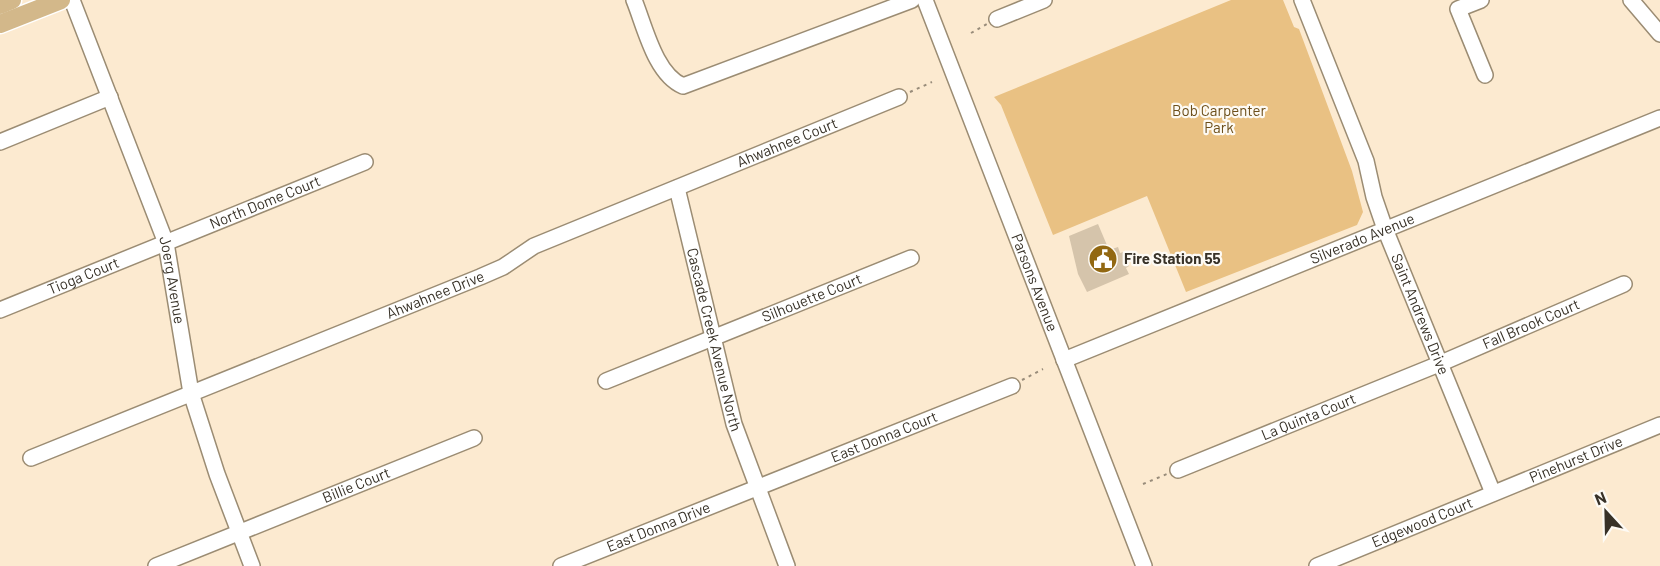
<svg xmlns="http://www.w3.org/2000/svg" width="1660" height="566" viewBox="0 0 1660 566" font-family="Barlow,sans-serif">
<rect width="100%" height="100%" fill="#fcead0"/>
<path fill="#e9c183" d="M1231,0h52l11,27 5,2 53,142 11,41 -6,13 -171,67 -39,-96 -94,39 -52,-130 -7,-8z"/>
<path fill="#d5c4ab" d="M1098,224l11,26 9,-3 2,6 3,-1 4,7 2,7 -3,2 3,6 -42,18 -9,-18 -9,-38z"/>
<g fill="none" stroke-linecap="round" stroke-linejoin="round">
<g stroke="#9b8c73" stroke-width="18">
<g id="minor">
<path id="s1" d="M72,0l94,243 25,150 26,81 35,92"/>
<path d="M634,0c11,27 21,74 49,86l229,-86"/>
<path id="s2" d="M925,0l219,566"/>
<path id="s3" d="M1302,0l64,161 8,36 11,32 108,264"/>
<path d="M1481,0l-23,9 27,66"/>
<path d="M1631,0l29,34"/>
<path d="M997,19l47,-19"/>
<path d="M0,142l110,-45"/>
<path id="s4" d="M677,188l57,236 53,142"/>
<path id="s5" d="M0,310l365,-148"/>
<path id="s6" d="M1064,360l596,-242"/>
<path id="s7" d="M606,381l305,-123"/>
<path id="s8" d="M31,458l449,-181 23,-10 31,-21 365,-149"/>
<path id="s9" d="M1178,470l261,-106 185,-80"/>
<path id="s10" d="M156,566l318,-128"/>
<path id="s11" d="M561,566l451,-180"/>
<path id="s12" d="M1317,566l343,-141"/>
</g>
</g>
<g stroke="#fff" stroke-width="21">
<g id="major">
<path d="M0,5l12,-5"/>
<path d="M0,24l61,-24"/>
</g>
</g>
<g stroke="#988c7a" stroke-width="2" stroke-dasharray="3 4.5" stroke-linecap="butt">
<path d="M971,33l16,-9"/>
<path d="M910,92l22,-10"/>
<path d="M1022,380l21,-11"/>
<path d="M1143,484l24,-10"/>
</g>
<use href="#minor" stroke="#fff" stroke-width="15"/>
<use href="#major" stroke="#d3b88a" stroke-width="18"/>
</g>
<defs>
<g id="civic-disc" transform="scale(1.5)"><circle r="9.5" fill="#926812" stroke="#fdfaf4"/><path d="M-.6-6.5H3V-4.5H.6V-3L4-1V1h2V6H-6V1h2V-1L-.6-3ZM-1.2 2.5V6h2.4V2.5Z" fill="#fff"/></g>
</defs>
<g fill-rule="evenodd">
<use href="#civic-disc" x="1103" y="259"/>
</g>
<g text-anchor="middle" stroke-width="4.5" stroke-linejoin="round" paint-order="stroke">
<g font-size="15" fill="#6d4f1a" stroke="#fdfaf4">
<text x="1219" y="116">Bob Carpenter<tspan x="1219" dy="17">Park</tspan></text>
</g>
<g font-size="15" fill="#373127" stroke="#fdfaf4">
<text dy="5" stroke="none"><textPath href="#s8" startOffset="820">Ahwahnee Court</textPath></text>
<text dy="5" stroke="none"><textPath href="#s5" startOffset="286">North Dome Court</textPath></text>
<text dy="5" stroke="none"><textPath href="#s6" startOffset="322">Silverado Avenue</textPath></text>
<text dy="5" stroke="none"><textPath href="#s5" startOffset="90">Tioga Court</textPath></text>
<text dy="5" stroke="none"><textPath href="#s1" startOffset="298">Joerg Avenue</textPath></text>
<text dy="5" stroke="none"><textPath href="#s2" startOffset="303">Parsons Avenue</textPath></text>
<text dy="5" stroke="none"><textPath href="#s8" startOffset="436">Ahwahnee Drive</textPath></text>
<text dy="5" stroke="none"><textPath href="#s7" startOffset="222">Silhouette Court</textPath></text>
<text dy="5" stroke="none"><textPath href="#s3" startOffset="336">Saint Andrews Drive</textPath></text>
<text dy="5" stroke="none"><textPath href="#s9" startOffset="382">Fall Brook Court</textPath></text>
<text dy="5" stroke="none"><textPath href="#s4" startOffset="156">Cascade Creek Avenue North</textPath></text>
<text dy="5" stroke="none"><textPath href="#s9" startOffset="141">La Quinta Court</textPath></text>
<text dy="5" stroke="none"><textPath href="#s11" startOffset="348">East Donna Court</textPath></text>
<text dy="5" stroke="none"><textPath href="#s12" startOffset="280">Pinehurst Drive</textPath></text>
<text dy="5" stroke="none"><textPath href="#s10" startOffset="216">Billie Court</textPath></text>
<text dy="5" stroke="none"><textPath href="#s12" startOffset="114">Edgewood Court</textPath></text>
<text dy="5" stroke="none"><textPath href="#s11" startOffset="105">East Donna Drive</textPath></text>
</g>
<g font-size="15" font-weight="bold" fill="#373127" stroke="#fdfaf4" text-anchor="start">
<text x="1124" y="264">Fire Station 55</text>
</g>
</g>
<g transform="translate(1606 512) rotate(338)" stroke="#fdfaf4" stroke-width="4.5" paint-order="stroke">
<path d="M0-4.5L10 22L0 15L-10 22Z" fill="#373127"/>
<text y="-9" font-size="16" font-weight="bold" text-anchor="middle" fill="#373127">N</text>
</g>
</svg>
